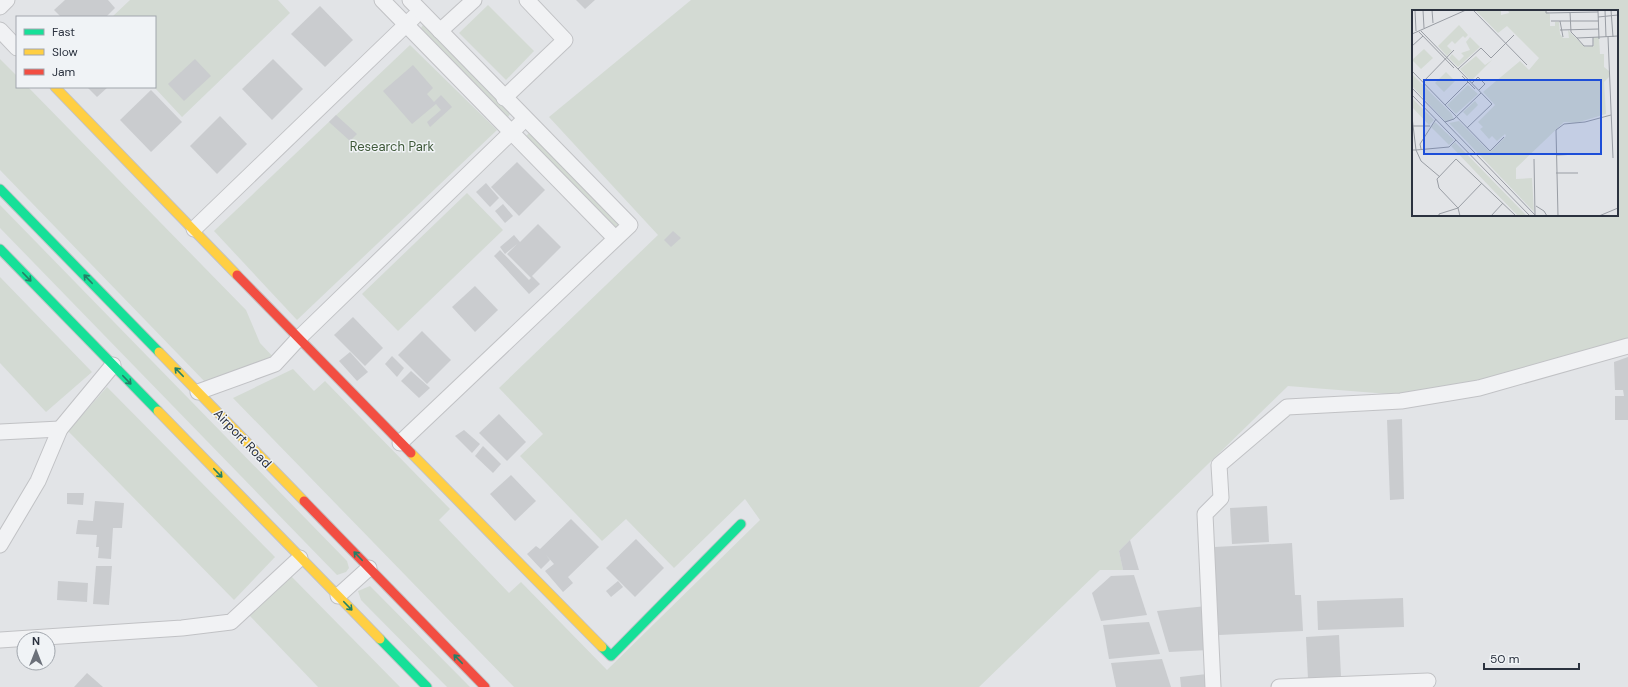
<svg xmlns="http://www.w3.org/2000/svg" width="1628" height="687" viewBox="0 0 1628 687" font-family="'DM Sans',sans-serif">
<rect width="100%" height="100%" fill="#e2e4e7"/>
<g fill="#d3dad3" fill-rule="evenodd">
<path d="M130,0h148l12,13 -108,104 -28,-30 1,-70h-43z"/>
<path d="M691,0h937v341l-150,42 -77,12 -113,-9 -169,165 4,19h-23l-121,117h-465l-281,-289 60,-29 21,22 11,-10 125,128 -11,11 70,73 12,-11 86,88 153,-150 -15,-21 -71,69 -48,-49 -24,22 -82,-85 23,-22 -44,-46 159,-153 -109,-118zM1413,11h204v204h-204z"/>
<path d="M488,5l46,46 -28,29 -47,-47z"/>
<path d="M423,25l87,89 -2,3 -87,-89z"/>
<path d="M410,45l87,85 -200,190 -83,-89z"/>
<path d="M0,59l17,17v11h11l218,223 14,33 16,17 -69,24 -207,-214z"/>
<path d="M529,133l92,94 -3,2 -92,-93z"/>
<path d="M467,193l36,37 -105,101 -36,-37z"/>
<path d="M0,205l347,356 2,7 -3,4 -9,3 -337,-347z"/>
<path d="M0,277l92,95 -46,40 -46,-49z"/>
<path d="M107,387l168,170 -41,43 -166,-169z"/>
<path d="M291,576l109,111h-82l-70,-73z"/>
<path d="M370,586l100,101h-23l-86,-87 -3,-9z"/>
</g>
<g fill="#cacccf">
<path d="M65,0h43l7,8 -9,9h-45l-7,-7z"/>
<path d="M576,0h19l-10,9z"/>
<path d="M320,6l33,34 -28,27 -34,-33z"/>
<path d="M195,59l16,17 -27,25 -16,-17z"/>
<path d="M273,59l30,30 -31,31 -30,-31z"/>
<path d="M413,65l20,23 -6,6 7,8 7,-7 11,12 -22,20 -3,-5 14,-12 -5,-6 -24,20 -29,-33z"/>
<path d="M87,87h21l-11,10z"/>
<path d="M151,90l31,32 -31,30 -31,-32z"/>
<path d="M336,115l21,19 -7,7 -21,-19z"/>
<path d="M220,116l27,28 -30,30 -27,-28z"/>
<path d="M517,162l28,28 -26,26 -28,-29z"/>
<path d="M486,183l13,15 -9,9 -14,-15z"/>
<path d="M503,204l10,12 -8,7 -10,-12z"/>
<path d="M538,224l23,23 -29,29 8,8 -11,10 -35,-38 6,-6 29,30 2,-2 -24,-24 10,-10 -12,10 -5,-7 14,-12 6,7z"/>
<path d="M673,231l8,7 -10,9 -7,-7z"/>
<path d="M475,286l23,24 -23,22 -23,-25z"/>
<path d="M353,317l30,31 -18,18 -31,-31z"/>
<path d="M422,331l29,29 -24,24 -29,-29z"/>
<path d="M350,352l18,20 -11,9 -18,-20z"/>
<path d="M392,356l12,12 -7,9 -12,-13z"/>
<path d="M1628,357v63h-13v-24h9l-1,-6h-8l-1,-28z"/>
<path d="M411,371l19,17 -11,10 -18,-17z"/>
<path d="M499,414l27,28 -19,19 -28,-28z"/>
<path d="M1402,419l2,80 -14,1 -3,-80z"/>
<path d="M464,430l16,14 -8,9 -17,-17z"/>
<path d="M483,446l18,18 -8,9 -18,-17z"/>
<path d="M511,475l25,26 -21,20 -25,-27z"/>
<path d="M67,493h17l-1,12 -16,-1z"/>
<path d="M95,501l29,2 -2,25h-9l-2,31 -13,-1 1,-11h-3l1,-12 -21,-1 2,-14 15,1z"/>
<path d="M1267,506l2,36 -37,2 -2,-36z"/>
<path d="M571,519l28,28 -31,30 5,6 -10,9 -18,-21 9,-7 -8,-9 4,5 -9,9 -14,-15 9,-8 4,3z"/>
<path d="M636,539l28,29 -29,29 -29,-29z"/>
<path d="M1130,540l9,30h-16l-4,-19z"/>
<path d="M1292,543l3,52h6l2,36 -84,4 -5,-88z"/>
<path d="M96,566h16l-3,39 -16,-1z"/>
<path d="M1134,575l13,40 -46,6 -9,-28 19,-17z"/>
<path d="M58,581l30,2 -1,19 -30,-2z"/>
<path d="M618,581l5,6 -12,10 -5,-6z"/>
<path d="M1403,598l1,29 -86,3 -1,-29z"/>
<path d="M1207,606l2,44 -40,2 -12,-41z"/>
<path d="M1149,622l11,32 -51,5 -6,-34z"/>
<path d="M1339,635l2,42 -33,2 -2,-42z"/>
<path d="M1162,659l9,28h-55l-5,-24z"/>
<path d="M87,673l16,14h-29z"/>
<path d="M1207,674l1,13h-27l-1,-10z"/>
</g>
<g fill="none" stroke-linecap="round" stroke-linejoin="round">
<g stroke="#c1c2c5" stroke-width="17">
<g id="street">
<path d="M382,0l233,238"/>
<path d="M0,7l7,-7"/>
<path d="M0,30l17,18"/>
<path d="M440,31l34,-31"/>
<path d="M504,98l61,-58 -38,-40"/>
<path d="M194,229l220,-212"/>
<path d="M198,392l77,-28 23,-25 227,-220"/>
<path d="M0,432l60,-3"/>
<path d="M400,443l230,-218 -220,-225"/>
<path d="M0,545l38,-64 22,-52 53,-64"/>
<path d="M338,596l31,-28"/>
<path d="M0,640l182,-12 49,-6 69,-64"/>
<path d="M1213,687l-8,-173 16,-16 -2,-33 68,-58 114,-6 78,-13 149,-42"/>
<path d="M1279,687l149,-6"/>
</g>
</g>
<g stroke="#c1c2c5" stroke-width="11">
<g id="fast">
<path d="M0,189l159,163"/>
<path d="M0,249l158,162"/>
<path d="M380,639l47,48"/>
<path d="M602,647l9,9 130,-132"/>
</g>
</g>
<g stroke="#c1c2c5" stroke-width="11">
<g id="slow">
<path d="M55,87l182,188"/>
<path d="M159,352l145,149"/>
<path d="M158,411l222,228"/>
<path d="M411,453l191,194"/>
</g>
</g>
<g stroke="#c1c2c5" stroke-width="11">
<g id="jam">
<path d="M237,275l174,178"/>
<path d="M304,501l181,186"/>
</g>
</g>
<use href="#street" stroke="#f1f2f4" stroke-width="15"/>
<use href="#fast" stroke="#16e098" stroke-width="9"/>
<use href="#slow" stroke="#ffcf43" stroke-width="9"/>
<use href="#jam" stroke="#f24e42" stroke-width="9"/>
</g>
<defs><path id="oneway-shaft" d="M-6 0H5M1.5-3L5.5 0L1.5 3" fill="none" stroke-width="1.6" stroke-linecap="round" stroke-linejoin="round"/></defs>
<g stroke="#228067">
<use href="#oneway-shaft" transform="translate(27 277) rotate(46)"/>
<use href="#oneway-shaft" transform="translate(88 279) rotate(-134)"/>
<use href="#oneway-shaft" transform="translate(179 372) rotate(-134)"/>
<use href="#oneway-shaft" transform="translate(127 380) rotate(46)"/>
<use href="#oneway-shaft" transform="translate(218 473) rotate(46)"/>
<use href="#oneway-shaft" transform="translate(358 556) rotate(-134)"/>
<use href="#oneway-shaft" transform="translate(348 606) rotate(46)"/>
<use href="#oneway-shaft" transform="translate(458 659) rotate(-134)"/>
</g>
<g text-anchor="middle" stroke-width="3" stroke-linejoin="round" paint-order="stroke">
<g font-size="13" fill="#3f5939" stroke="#f0f3f6">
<text x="392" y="151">Research Park</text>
</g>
<g font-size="13" fill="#2b323f" stroke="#f0f3f6">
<text transform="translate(243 438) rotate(46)" y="5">Airport Road</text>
</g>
</g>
<g transform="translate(1412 10)">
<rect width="206" height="206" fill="#e2e4e7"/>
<path d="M63,0h26v5l8,-2 -1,-3h37l5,4v12h5v-4h4l1,12 3,4h6l-1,-8 17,17 9,-1 -1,-9h6l1,17h4v13l5,4v6l-5,5 2,32 -30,9 -12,-1 -48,46v11l16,-1 2,34 -85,-89 10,-2 31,31 16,-16 -1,-2 -8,7 -5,-5 -3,3 -9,-10 3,-2 -5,-5 17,-17 -12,-13 37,-31 9,9 10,-12 -32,-32 -9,7zM47,15l9,10 -3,3 -2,-2 -8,8 -3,-3 -5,5 5,5 -5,5 -9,-10zM58,27l10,10 -22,20 -9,-9 3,-4 7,7 5,-5 -3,-3 9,-3 -4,-8zM12,39l9,9 -12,11 -9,-9zM64,46l9,9 7,-5 -21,21 -11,-12zM34,62l9,9 -11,11 -9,-9zM0,64l39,39 3,6 -8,3 -34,-36zM56,75l10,9 -22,20 -9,-9zM0,88l22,22 -5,5 -17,-18zM63,91l3,4 -11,11 -4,-4zM23,112l19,18 -5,5 -18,-18zM43,132l71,73 -8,1 -27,-28 -40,-42z" fill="#d3dad3"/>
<path fill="none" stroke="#999da4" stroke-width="1" d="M3,0l1,21M11,0l1,18M20,0l1,13M61,0l54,55M134,0v3l52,-1M193,0l1,27M199,0l2,27M186,1l1,28M158,2l1,20 6,6 7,8h9v-9M186,7l20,-2M139,11h48M148,11l3,16M148,20l39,-1M9,21l71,73 -25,24M7,22l35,36M0,24l54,-24M188,27l18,-1M196,27l5,121M165,28l23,-1M0,36l11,-10M46,59l23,-21 10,10 23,-23M0,61l78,80 14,-14M50,66l13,13M11,72l31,-32M60,73l6,-6 7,7 -6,6M0,78l124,128M0,85l118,121M33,95l23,-23M0,107l4,33 33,-3 7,-7M33,112l9,-3 27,-26M0,116h18M9,139l-1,-5 16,-25M0,140h4l5,11 19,16M144,145l23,-1M122,149l1,56M144,163h22M124,196l8,5 3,5M27,206v-2l19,-6 24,-25M48,206l-2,-8 -19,-20 -2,-9 19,-20 60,57M79,206l12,-13M146,206l-2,-86 8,-6 21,-2 26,-7M187,206l19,-8"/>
<path fill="#1d4ed8" fill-opacity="0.15" stroke="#1d4ed8" stroke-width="2" d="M12,70h177v74h-177z"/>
<rect width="206" height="206" fill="none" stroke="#2b323f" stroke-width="2"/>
</g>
<rect x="16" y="16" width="140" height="72" fill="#f0f3f6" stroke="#a1a6ad"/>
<rect x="24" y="29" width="20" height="6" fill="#16e098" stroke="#a1a6ad"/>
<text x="52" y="36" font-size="12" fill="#2b323f">Fast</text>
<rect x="24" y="49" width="20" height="6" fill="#ffcf43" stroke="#a1a6ad"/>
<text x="52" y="56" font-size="12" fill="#2b323f">Slow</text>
<rect x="24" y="69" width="20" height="6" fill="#f24e42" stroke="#a1a6ad"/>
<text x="52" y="76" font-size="12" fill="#2b323f">Jam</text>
<g transform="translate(36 651)"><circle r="19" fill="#f0f3f6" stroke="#a1a6ad"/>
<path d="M0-3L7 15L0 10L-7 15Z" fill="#6b707a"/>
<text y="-6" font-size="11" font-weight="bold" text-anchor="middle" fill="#2b323f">N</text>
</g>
<path d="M1484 663v6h95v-6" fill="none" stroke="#2b323f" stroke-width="2"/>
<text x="1490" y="663" font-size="12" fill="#2b323f" stroke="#f0f3f6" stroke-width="3" paint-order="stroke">50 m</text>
</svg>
